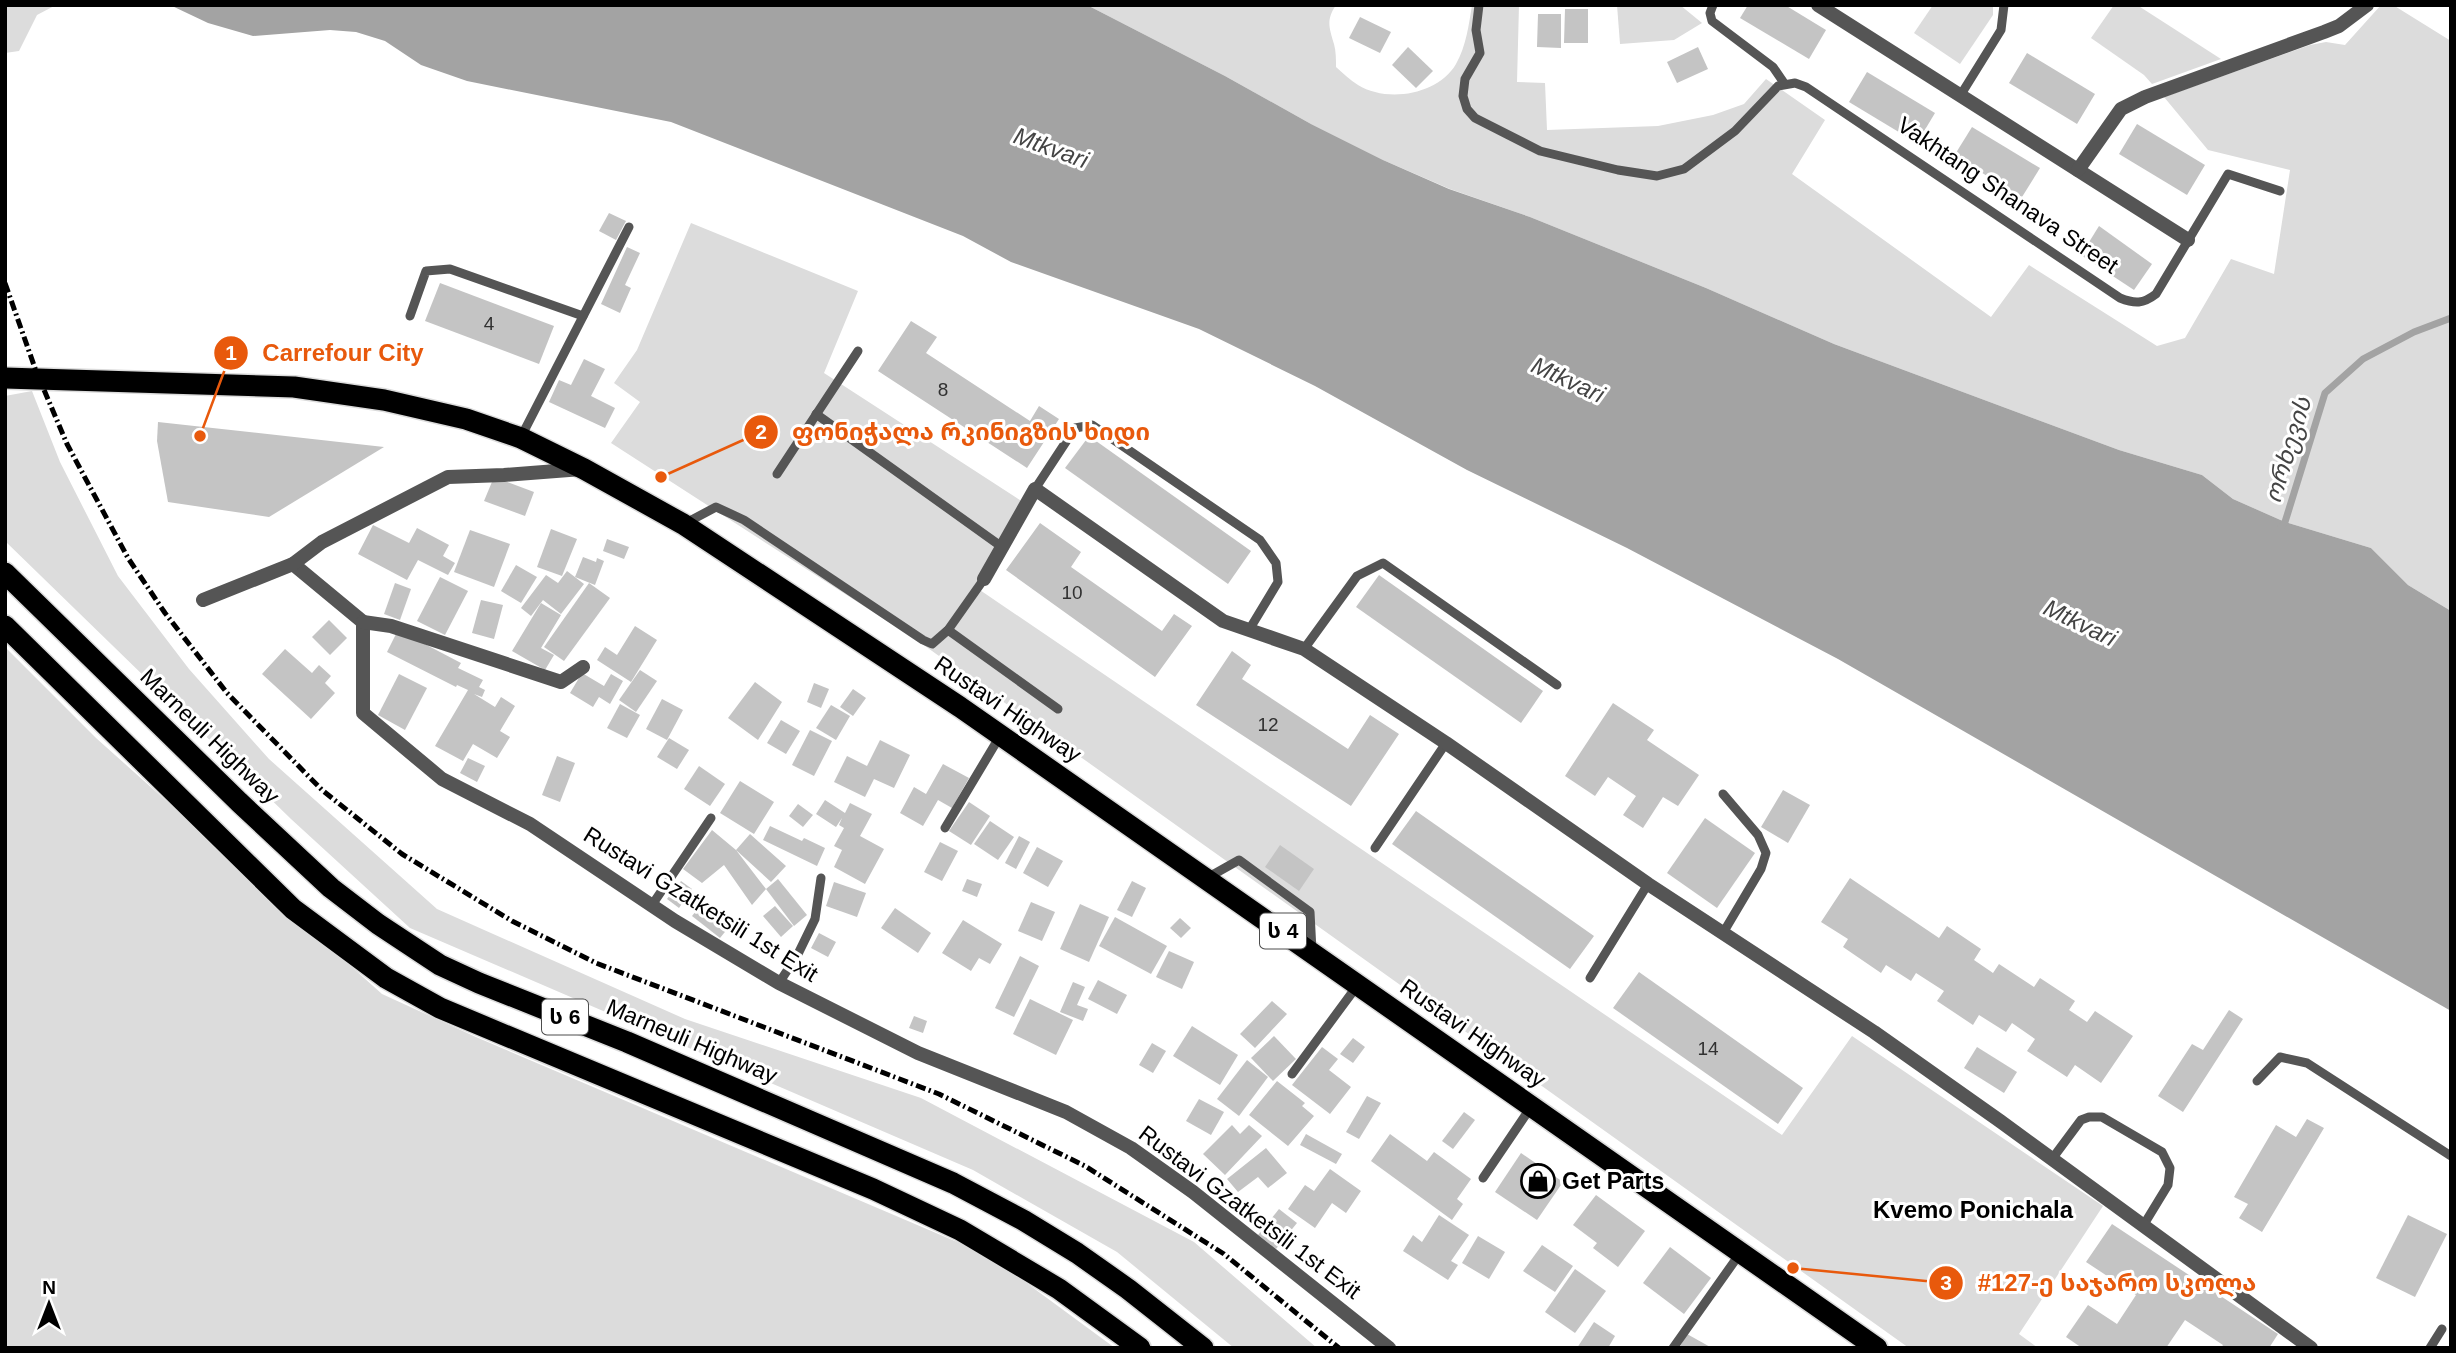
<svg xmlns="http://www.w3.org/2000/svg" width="2456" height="1353" viewBox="0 0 2456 1353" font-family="Helvetica,'Noto Sans Georgian',sans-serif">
<rect width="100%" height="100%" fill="#fff"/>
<g fill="#dcdcdc">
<path d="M5,5h51l-19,10 -18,36 -14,2z"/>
<path d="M1087,5h249c-10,15 -7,22 -2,39 2,7 2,16 2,23 7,6 14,13 22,18 29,18 80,10 98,-21 10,-17 13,-40 16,-59h47l-2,77 28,1 2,47 111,-4 55,-11 31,-11 22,-25 59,41 -33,54 199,143 38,-52 128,81 28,-8 46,-79 43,15 16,-104 -82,-20 -44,-53 146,-52 16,-3 19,3 36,-40h12l58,36v570l-43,-26 -37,-37 -86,-26 -52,-23 -31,-24 -83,-25 -285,-106 -128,-56 -176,-71 -80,-28 -67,-29 -72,-36 -86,-48z"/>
<path d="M1617,5h63l22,18 -28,17 -54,4z"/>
<path d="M1933,5h60v10l-33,49 -46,-31z"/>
<path d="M2114,5h23l84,54 -69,25 -8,-9 -53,-37z"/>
<path d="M691,223l167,68 -34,82 205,133 -55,80 808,549 70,-99 251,170 -84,128 19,14h-129l-991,-707 -307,-198 29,-41 -26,-19 23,-33z"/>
<path d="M32,391l28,71 58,114 71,93 80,90 168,150 248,110 236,79 273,144 123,106h-83l-117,-96 -144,-82 -563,-242 -119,-109 -286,-278v-145z"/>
<path d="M5,647l91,91 286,256 94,43 514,219 125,92h-1110z"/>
</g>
<path fill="#a3a3a3" d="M170,5h917l138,71 86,48 72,36 66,29 81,28 176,71 128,56 285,106 83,25 31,24 52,23 86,26 37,37 43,26v400l-613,-352 -211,-111 -160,-78 -152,-84 -116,-57 -188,-67 -48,-26 -292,-114 -204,-41 -46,-16 -36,-24 -29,-9 -26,-2 -77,6 -45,-13z"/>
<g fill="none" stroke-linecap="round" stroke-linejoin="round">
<path stroke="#a3a3a3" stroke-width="7" d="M2281,527l4,-5 40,-129 38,-34 51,-27 37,-14"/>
</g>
<g fill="#c4c4c4">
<path d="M1748,5h37l41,25 -17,29 -69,-41z"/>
<path d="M1565,9h23v34h-24z"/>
<path d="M1538,14h23v34l-24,-1z"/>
<path d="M1360,17l31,15 -11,21 -31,-15z"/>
<path d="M1408,47l25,24 -17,17 -24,-23z"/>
<path d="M1698,47l10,22 -31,14 -10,-21z"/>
<path d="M2027,53l68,41 -18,30 -68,-41z"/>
<path d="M1867,72l68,41 -18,30 -68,-41z"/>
<path d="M2137,124l68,41 -18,30 -68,-41z"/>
<path d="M1972,127l68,41 -18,29 -68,-41z"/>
<path d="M609,213l17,8 -10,19 -17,-9z"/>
<path d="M2099,226l53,38 -18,26 -53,-35z"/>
<path d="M627,247l13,6 -15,32 6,3 -11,25 -19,-9z"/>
<path d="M440,283l114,43 -15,38 -114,-43z"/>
<path d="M911,321l26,16 -11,16 104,68 9,-15 20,13 -32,49 -149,-97z"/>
<path d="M584,359l21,10 -14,27 24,12 -10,20 -56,-26 10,-22 12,5z"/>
<path d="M158,422l226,25 -115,70 -101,-15 -11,-61z"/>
<path d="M1089,436l162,115 -23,33 -163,-116z"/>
<path d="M494,477l40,15 -9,24 -41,-15z"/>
<path d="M1040,523l41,29 -10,15 91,64 12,-17 18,12 -37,51 -149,-107z"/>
<path d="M373,525l36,18 8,-15 32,17 -6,11 12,7 -7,12 -30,-15 -11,20 -49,-26z"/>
<path d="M551,529l26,10 -15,37 -25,-9z"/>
<path d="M470,530l40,14 -16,43 -40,-15z"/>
<path d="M607,539l22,8 -5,12 -21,-8z"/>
<path d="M583,557l13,5 1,-4 7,3 -9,24 -20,-8z"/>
<path d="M516,565l21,12 -16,26 -20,-12z"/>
<path d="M567,571l17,13 -23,30 -18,-14 -12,16 -10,-8 25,-33 12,8z"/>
<path d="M1379,575l164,116 -22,32 -165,-116z"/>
<path d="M440,577l28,14 -23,44 -28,-14z"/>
<path d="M395,583l16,6 -11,31 -16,-6z"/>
<path d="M589,583l21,15 -46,63 -20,-14z"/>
<path d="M481,600l22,5 -9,34 -22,-6z"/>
<path d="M541,603l20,12 -20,33 13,7 -9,15 -33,-19z"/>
<path d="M329,620l18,18 -17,17 -18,-18z"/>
<path d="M635,626l22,14 -26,42 -34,-22 8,-13 12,8z"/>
<path d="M398,630l63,33 -3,5 25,12 -4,7 6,3 -3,7 -8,-3 21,13 6,-10 14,9 -15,25 10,6 -13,21 -24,-14 -10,17 -28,-15 33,-56 -11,-5 -1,2 -69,-35z"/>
<path d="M285,649l27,24 7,-8 12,11 -6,7 10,10 -24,26 -49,-45z"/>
<path d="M1232,651l19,14 -9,14 106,70 22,-34 29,19 -48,72 -155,-101z"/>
<path d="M640,670l17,11 -21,31 -17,-12z"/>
<path d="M582,673l22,13 7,-12 12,7 -13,23 -11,-7 -6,10 -23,-14z"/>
<path d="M399,674l28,14 -22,42 -27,-15z"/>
<path d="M755,682l27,20 -24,38 -30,-22z"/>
<path d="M814,683l15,6 -8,19 -14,-6z"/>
<path d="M853,689l13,9 -13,18 -13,-9z"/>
<path d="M662,699l21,11 -16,30 -21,-11z"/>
<path d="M1613,703l41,27 -7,10 52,35 -21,31 -15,-9 -20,31 -20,-13 13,-19 -28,-19 -13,19 -30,-20z"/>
<path d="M620,704l20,11 -13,23 -20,-10z"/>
<path d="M831,705l19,11 -14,24 -20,-12z"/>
<path d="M781,720l19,11 -14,23 -19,-11z"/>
<path d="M810,730l22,11 -18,35 -22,-11z"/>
<path d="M669,738l20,12 -12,19 -20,-12z"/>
<path d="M880,740l30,15 -16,33 -20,-9 -9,18 -31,-15 13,-26 20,10z"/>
<path d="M557,756l18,7 -15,39 -18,-7z"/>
<path d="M468,758l17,8 -8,16 -17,-9z"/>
<path d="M943,764l26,14 -17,30 -14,-8 -15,26 -23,-13 14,-26 12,7z"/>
<path d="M699,766l26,18 -15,22 -26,-17z"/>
<path d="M740,781l34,21 -20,32 -34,-21z"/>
<path d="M1783,790l27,15 -22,38 -27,-16z"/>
<path d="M825,800l20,13 5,-10 22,11 -12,22 24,13 -19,35 -31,-17 8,-17 -8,-4 10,-18 -5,-3 3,-7 -6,9 -20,-13z"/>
<path d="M969,802l21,14 -19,29 -22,-14z"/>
<path d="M798,804l15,11 -10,12 -14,-11z"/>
<path d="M1416,811l178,125 -24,33 -178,-125z"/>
<path d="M1705,818l50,35 -38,55 -50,-35z"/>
<path d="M990,821l24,16 -16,23 -24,-16z"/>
<path d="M770,826l32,15 2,-3 21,10 -8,18 -54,-26z"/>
<path d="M712,830l24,20 14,-16 36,32 -15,16 -35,-32 30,39 -14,16 -28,-40 -22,18 -19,-14z"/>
<path d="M1019,836l11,6 -14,27 -11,-6z"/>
<path d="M940,842l18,9 -16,30 -18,-9z"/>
<path d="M1280,845l34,24 -15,22 -34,-24z"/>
<path d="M1037,847l26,14 -15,26 -25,-14z"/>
<path d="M1850,878l89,60 8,-12 34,23 -7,11 19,13 6,-9 35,23 6,-9 35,23 -6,9 18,12 8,-11 38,25 -32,47 -26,-18 -8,12 -40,-26 8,-12 -23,-16 -6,9 -27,-17 -6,10 -36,-24 7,-10 -28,-18 -5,8 -25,-16 -5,8 -38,-26 5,-8 -27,-17z"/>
<path d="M778,879l29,36 -13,11 -28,-37z"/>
<path d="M967,879l15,5 -5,13 -15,-6z"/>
<path d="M681,881l11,8 -13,19 -12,-9z"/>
<path d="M1132,881l14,7 -14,29 -15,-7z"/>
<path d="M834,882l32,11 -9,24 -31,-11z"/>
<path d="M1031,902l24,10 -13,29 -24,-10z"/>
<path d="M1080,904l29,13 -20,45 -29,-13z"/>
<path d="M701,905l28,22 -9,11 -28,-22z"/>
<path d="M775,906l18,20 -12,11 -18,-21z"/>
<path d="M895,908l36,25 -13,20 -37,-25z"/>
<path d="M1115,917l52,29 -16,28 -52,-28z"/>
<path d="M1180,918l11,10 -10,10 -11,-10z"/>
<path d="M963,920l39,24 -12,20 -11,-6 -8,13 -29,-18z"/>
<path d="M819,933l17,9 -8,15 -17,-9z"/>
<path d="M1169,951l25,11 -12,27 -26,-12z"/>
<path d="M1020,956l19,10 -25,51 -19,-9z"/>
<path d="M1639,972l164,116 -25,36 -165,-116z"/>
<path d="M1098,980l29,15 -10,19 -29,-15z"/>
<path d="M1073,982l12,5 -8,18 11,4 -5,12 -23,-9z"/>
<path d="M1030,999l43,21 -17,35 -43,-21z"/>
<path d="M1272,1001l15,13 -32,34 -15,-14z"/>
<path d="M2229,1010l14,9 -60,93 -25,-16 34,-52 11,6z"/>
<path d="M914,1016l13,5 -4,12 -14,-5z"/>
<path d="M1192,1026l46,29 -18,30 -47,-29z"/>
<path d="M1274,1036l22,23 -23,22 -22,-23z"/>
<path d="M1353,1038l12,9 -12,16 -13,-9z"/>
<path d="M1152,1043l14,8 -13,22 -14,-8z"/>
<path d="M1322,1047l16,12 -9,11 22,17 -21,27 -38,-29z"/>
<path d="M1977,1047l40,25 -13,21 -40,-25z"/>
<path d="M1247,1060l21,17 -29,39 -22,-17z"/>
<path d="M1277,1081l28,22 -3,3 12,10 -26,30 -39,-31z"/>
<path d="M1367,1096l14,7 -22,36 -13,-7z"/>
<path d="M1199,1099l25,13 -13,23 -25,-14z"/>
<path d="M1464,1112l11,8 -22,29 -11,-8z"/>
<path d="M2307,1119l17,9 -62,104 -23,-14 9,-14 -14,-7 42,-72 20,12z"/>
<path d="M1232,1125l8,9 9,-9 13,11 -37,39 -22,-21z"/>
<path d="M1306,1134l36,20 -6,10 -36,-19z"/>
<path d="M1390,1134l37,27 7,-9 37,27 -14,20 6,5 -11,16 -81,-59z"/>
<path d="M1266,1148l21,25 -19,15 -10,-11 -20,15 -11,-13z"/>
<path d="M1521,1153l42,29 -26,38 -42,-28z"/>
<path d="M1330,1169l31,22 -15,22 -14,-10 -17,25 -27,-19 17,-24 9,6z"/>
<path d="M1596,1195l49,36 -27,36 -25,-19 4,-5 -24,-18z"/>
<path d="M1279,1209l18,14 -21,26 -18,-14z"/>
<path d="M1439,1215l30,20 -18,26 7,4 -10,15 -45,-29 10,-16 9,7z"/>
<path d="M2408,1215l39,19 -32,63 -39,-19z"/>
<path d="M2112,1224l166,110 -9,14h-48l2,-3 -38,-25 -19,28h-84l-16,-11 22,-32 29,19 19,-29 -50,-33z"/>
<path d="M1478,1236l27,16 -16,27 -27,-16z"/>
<path d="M1542,1245l31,21 -18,26 -32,-21z"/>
<path d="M1670,1247l41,31 -27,36 -41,-31z"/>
<path d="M1575,1269l31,22 -31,42 -30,-21z"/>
<path d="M1594,1322l21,14 -7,12h-31z"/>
<path d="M1687,1334l25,14h-33z"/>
</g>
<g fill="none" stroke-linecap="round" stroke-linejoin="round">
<g stroke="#dbdbdb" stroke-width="24">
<g id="highway">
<path d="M5,378l289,9 90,13 82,19 55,19 63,31 99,55 277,183 917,641"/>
<path d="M5,573l234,229 92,86 47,36 62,41 39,18 148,59 326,141 70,37 54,33 51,36 75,59"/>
<path d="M5,626l288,283 93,69 54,30 433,181 87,41 99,59 81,59"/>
</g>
</g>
<g stroke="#555" stroke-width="9">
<path d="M1479,5l-3,25 4,23 -15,26 -2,17 4,13 8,9 65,33 78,19 39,6 27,-7 51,-38 43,-45 17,-3 11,4 314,211c15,6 23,6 36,-4l72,-120 52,17"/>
<path d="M1713,5l-3,8 2,8 61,46 11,16"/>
<path d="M1960,96l41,-66 3,-25"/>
<path d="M410,316l16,-45 24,-2 133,47"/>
<path d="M816,414l186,133"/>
<path d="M521,437l108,-210"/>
<path d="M777,474l81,-123"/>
<path d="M1035,489l40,-61 17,-3 168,115 16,23 2,19 -29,48"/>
<path d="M684,524l32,-17 28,13 179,120 9,4 16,-14 36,-51"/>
<path d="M948,630l110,79"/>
<path d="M1304,649l53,-73 26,-13 174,122"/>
<path d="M945,828l55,-92"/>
<path d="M1375,848l71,-105"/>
<path d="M1207,878l32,-18 71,52 2,39"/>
<path d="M652,905l59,-87"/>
<path d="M1723,933l38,-64 5,-16 -8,-18 -35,-41"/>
<path d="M1590,978l58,-94"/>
<path d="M779,983l19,-29 17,-35 6,-41"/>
<path d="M1292,1074l65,-88"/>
<path d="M2257,1081l23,-24 27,6 144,93"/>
<path d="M2052,1159l29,-39 8,-3h13l60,35 8,16 -2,17 -25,41"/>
<path d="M1483,1178l48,-71"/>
<path d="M1673,1348l68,-96"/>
<path d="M2430,1348l12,-19"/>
</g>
<g stroke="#555" stroke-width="14">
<path d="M1818,5l370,235"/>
<path d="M2078,170l43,-61 24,-12 179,-65 15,-6 28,-21"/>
<path d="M293,564l70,58v91l79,66 88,45 145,97 104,62 139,70 148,59 65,36 62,44 196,156"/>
<path d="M984,579l51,-90 188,132 81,28 142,94 202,141 226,148 126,89 311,227"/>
<path d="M203,600l90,-36 29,-22 126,-65 56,-2 78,-6"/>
<path d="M363,622l28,4 170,56 22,-15"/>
</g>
<use href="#highway" stroke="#000" stroke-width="21"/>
<path stroke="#000" stroke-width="5" stroke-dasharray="10 3.5 2 3.5" stroke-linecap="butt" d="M5,283l31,88 31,73 61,114 37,55 62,80 95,97 80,64 110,67 84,42 343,131 146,72 139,88 115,94"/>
</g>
<defs>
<g id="shop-ring" transform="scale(1.75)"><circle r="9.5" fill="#fff" stroke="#000" stroke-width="1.5"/><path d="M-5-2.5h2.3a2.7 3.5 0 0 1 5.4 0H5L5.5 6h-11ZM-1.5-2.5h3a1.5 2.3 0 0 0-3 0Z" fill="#000"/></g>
</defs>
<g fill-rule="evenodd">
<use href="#shop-ring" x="1538" y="1181"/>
</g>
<g text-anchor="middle" stroke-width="6" stroke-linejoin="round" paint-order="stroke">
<g font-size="19" fill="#313131">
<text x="489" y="330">4</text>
<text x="943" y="396">8</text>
<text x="1072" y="599">10</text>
<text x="1268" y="731">12</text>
<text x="1708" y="1055">14</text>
</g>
<g fill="#fff" stroke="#4c4c4c" stroke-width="2">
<rect x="1260" y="913.5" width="46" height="35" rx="5"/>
<rect x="542" y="999.5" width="46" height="35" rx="5"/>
</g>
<g font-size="21" font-weight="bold" fill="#000">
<text x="1283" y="938">ს 4</text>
<text x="565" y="1024">ს 6</text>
</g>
<g font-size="23" fill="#000" stroke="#fff">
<text transform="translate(2008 195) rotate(34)" y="8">Vakhtang Shanava Street</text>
<text transform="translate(1008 709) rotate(34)" y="8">Rustavi Highway</text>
<text transform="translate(210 736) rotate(44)" y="8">Marneuli Highway</text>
<text transform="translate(701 904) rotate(32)" y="8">Rustavi Gzatketsili 1st Exit</text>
<text transform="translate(1473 1033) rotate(35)" y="8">Rustavi Highway</text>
<text transform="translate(692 1041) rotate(23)" y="8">Marneuli Highway</text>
<text transform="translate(1250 1212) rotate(37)" y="8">Rustavi Gzatketsili 1st Exit</text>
</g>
<g font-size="23" font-weight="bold" fill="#000" stroke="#fff" text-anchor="start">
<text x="1562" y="1189">Get Parts</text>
</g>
<g font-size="24" font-style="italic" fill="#444" stroke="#fff">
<text transform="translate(1051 148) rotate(20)" y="8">Mtkvari</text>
<text transform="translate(1568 380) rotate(25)" y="8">Mtkvari</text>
<text transform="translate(2288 450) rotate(-73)" y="8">ორხევის</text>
<text transform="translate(2080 623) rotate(26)" y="8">Mtkvari</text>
</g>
<g font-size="24" font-weight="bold" fill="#000" stroke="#fff">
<text x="1973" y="1218">Kvemo Ponichala</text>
</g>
</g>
<path fill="none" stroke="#e8590c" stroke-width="2.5" d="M200 436L231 353M661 477L761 432M1793 1268L1946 1283"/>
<g fill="#e8590c" stroke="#fff" stroke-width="2.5">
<circle cx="200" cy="436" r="7"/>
<circle cx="661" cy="477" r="7"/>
<circle cx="1793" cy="1268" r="7"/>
<circle cx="231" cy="353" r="18"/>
<circle cx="761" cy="432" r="18"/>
<circle cx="1946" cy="1283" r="18"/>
</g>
<g font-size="21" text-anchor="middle" font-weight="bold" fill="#fff">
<text x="231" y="360">1</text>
<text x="761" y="439">2</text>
<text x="1946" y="1290">3</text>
</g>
<g font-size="24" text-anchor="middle" font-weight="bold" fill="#e8590c" stroke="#fff" stroke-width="6" stroke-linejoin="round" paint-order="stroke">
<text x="343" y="361">Carrefour City</text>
<text x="971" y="440">ფონიჭალა რკინიგზის ხიდი</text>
<text x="2117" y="1291">#127-ე საჯარო სკოლა</text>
</g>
<rect width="2456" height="1353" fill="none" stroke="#000000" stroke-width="14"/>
<g transform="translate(49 1304)" stroke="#ffffff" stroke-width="5" paint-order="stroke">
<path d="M0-5L12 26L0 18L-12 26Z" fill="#000000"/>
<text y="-10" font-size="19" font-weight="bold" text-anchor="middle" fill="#000000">N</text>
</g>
</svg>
